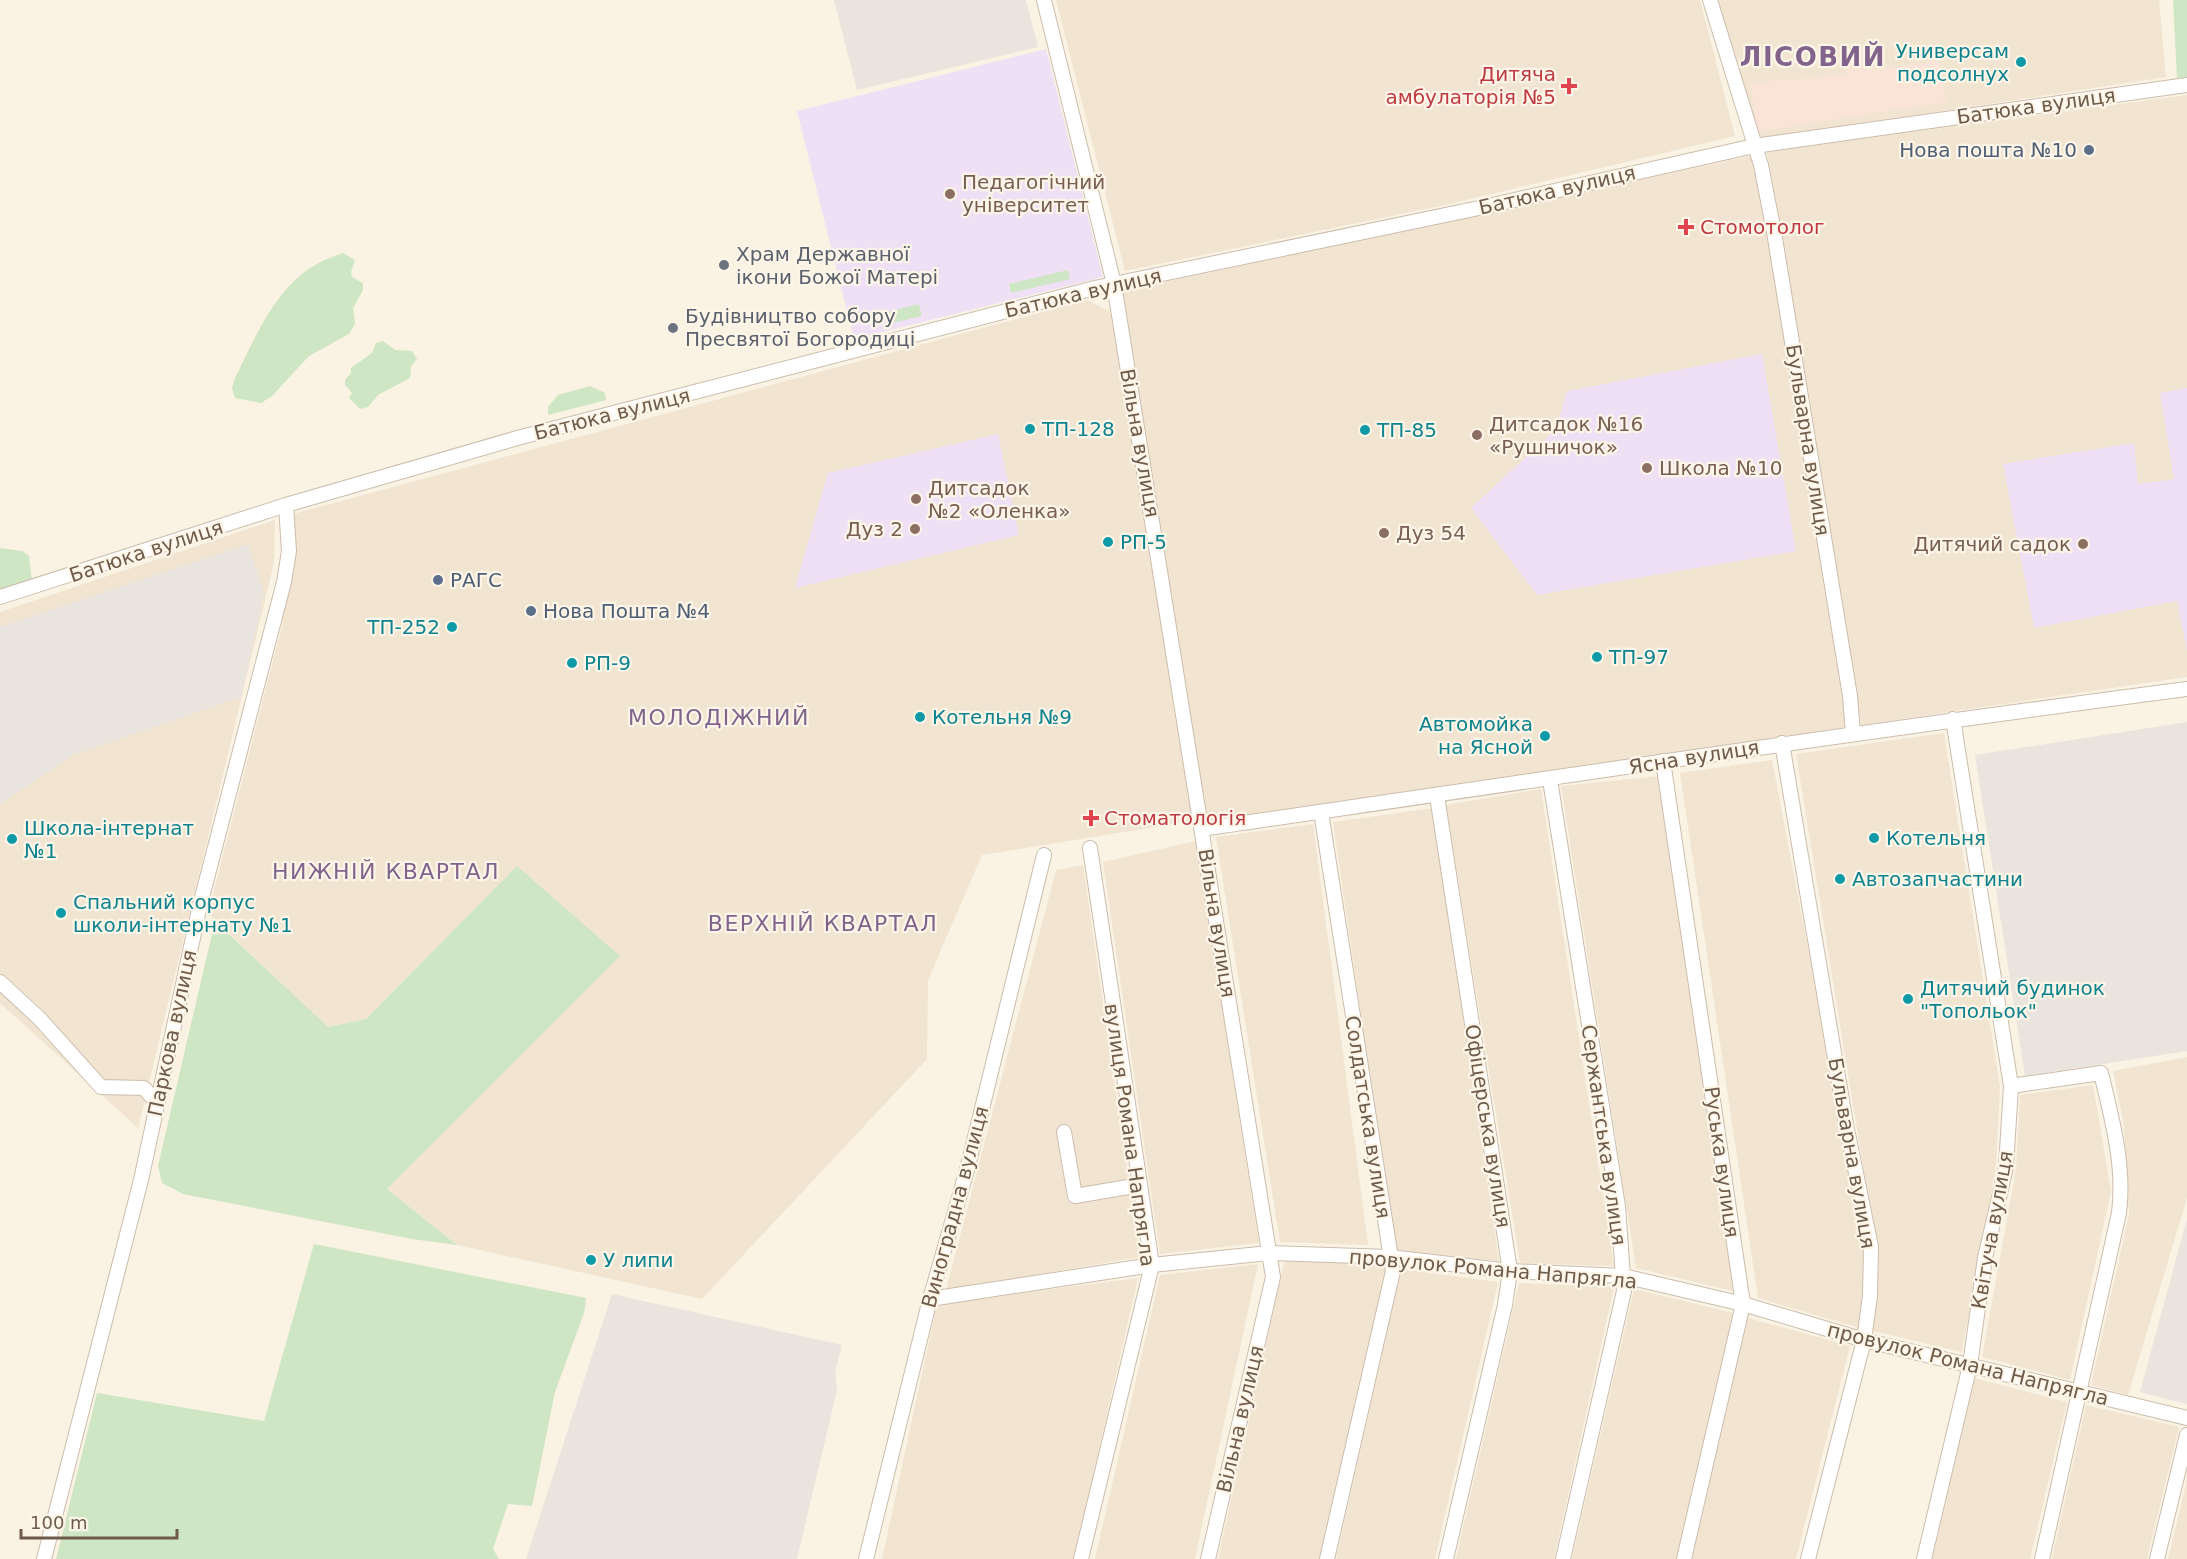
<svg xmlns="http://www.w3.org/2000/svg" width="2187" height="1559" viewBox="0 0 2187 1559" font-family="'DejaVu Sans',sans-serif">
<rect width="100%" height="100%" fill="#faf2e3"/>
<g fill="#f1e5d2">
<path d="M1056,0h644l35,136 -285,68 -325,67z"/>
<path d="M1715,0h444l7,77 -411,63z"/>
<path d="M2187,95v582l-326,48 -94,-573z"/>
<path d="M1755,155l94,572 -643,95 -83,-531z"/>
<path d="M1087,300l28,14 77,507 -210,34 -54,125 -1,79 -225,240 -245,-54 -70,-56 232,-233 -102,-90 -151,153 -39,8 -119,-114 74,-287 11,-112z"/>
<path d="M275,520l-1,43 -136,565 -138,-125v-391z"/>
<path d="M1944,733l56,354 -4,79 -34,186 -89,-21 3,-85 -80,-492z"/>
<path d="M1772,760l94,492 -6,76 -102,-30 -78,-525z"/>
<path d="M1659,776l78,516 -101,-24 -75,-482z"/>
<path d="M1541,789l73,477 -94,-3 -74,-458z"/>
<path d="M1432,808l67,453 -104,-10 -62,-429z"/>
<path d="M1313,824l55,421 -88,-3 -64,-405z"/>
<path d="M1196,841l63,402 -99,11 -57,-392z"/>
<path d="M1083,865l57,392 -194,33 110,-420z"/>
<path d="M2187,1057v141l-59,197 -37,-10 38,-170 -5,-89 -11,-55z"/>
<path d="M2093,1085l18,106 -41,189 -88,-23 34,-188 4,-74z"/>
<path d="M1289,1260l94,2 6,8 -68,289h-103l66,-296z"/>
<path d="M1258,1264l-63,295h-100l65,-284z"/>
<path d="M1401,1269l97,13 -63,277h-99z"/>
<path d="M1138,1278l-64,281h-192l55,-255z"/>
<path d="M1519,1283l95,4 -60,272h-98z"/>
<path d="M1634,1289l103,25 -60,245h-105z"/>
<path d="M1745,1317l105,29 -54,213h-106z"/>
<path d="M1974,1378l93,24 -37,157h-99z"/>
<path d="M2086,1405l93,22 -32,132h-95z"/>
<path d="M2187,1480v79h-19z"/>
</g>
<path fill="#f9e4d7" d="M1845,53h25l3,17 66,-9 8,41 -191,30 -5,-49 96,-8z"/>
<g fill="#e9e4dd">
<path d="M834,0h192l12,47 -181,43z"/>
<path d="M248,544l16,48 -23,105 -168,58 -73,49v-177z"/>
<path d="M2187,722v329l-162,25 -50,-321z"/>
<path d="M2187,1219v185l-47,-12z"/>
<path d="M612,1294l230,51 -7,27 2,18 -40,169h-271z"/>
</g>
<g fill="#efe0f6">
<path d="M1046,49l57,228 -249,62 -57,-228z"/>
<path d="M1762,354l34,197 -259,44 -66,-87 85,-79 11,-38z"/>
<path d="M2187,388v263l-10,-50 -143,27 -31,-164 131,-21 4,41 36,-5 -14,-86z"/>
<path d="M998,434l21,101 -224,53 33,-115z"/>
</g>
<g fill="#cee6c3">
<path d="M2173,0h14v77l-10,1z"/>
<path d="M343,253l12,7 -4,12 1,5 11,6v7l-10,18 2,16 -6,10 -40,22 -37,40 -11,7 -26,-5 -3,-10 3,-10c20,-40 41,-92 82,-114 8,-5 17,-7 26,-11z"/>
<path d="M1068,270l2,9 -59,14 -2,-9z"/>
<path d="M919,304l3,12 -34,8 -2,-12z"/>
<path d="M383,341l12,9 17,1 5,8 -6,7 -1,12 -32,17 -10,12 -8,2 -11,-11 3,-5 -7,-8v-5l6,-7v-5l21,-15 4,-10z"/>
<path d="M590,386l15,7 1,7 -58,15v-8l10,-12z"/>
<path d="M0,548l22,3 7,5 3,25 -32,9z"/>
<path d="M517,866l103,90 -233,233 70,56 -45,-6 -229,-45 -21,-11 -4,-17 57,-245 113,106 38,-8z"/>
<path d="M314,1244l272,54 -2,15 -29,79 -23,114 -24,-2 -15,45 6,10h-443l41,-166 167,28z"/>
</g>
<g fill="none" stroke-linecap="round" stroke-linejoin="round">
<g stroke="#ccbdad" stroke-width="16">
<g id="minor">
<path d="M1044,0l70,284 159,993 -65,282"/>
<path d="M1710,0l51,165 13,67 76,464 3,38"/>
<path d="M0,597l286,-92 235,-68 574,-149 384,-80 275,-62 433,-61"/>
<path d="M1782,743l64,381 25,123 -1,49 -6,44 -56,219"/>
<path d="M1663,761l80,543 -59,255"/>
<path d="M1550,780l68,426 6,85 -61,268"/>
<path d="M1437,796l73,475 -5,34 -59,254"/>
<path d="M1321,812l72,459 -66,288"/>
<path d="M1202,829c328,-48 656,-97 985,-140"/>
<path d="M0,982l40,37 61,68 43,1 13,15"/>
<path d="M2011,1086l90,-13c11,46 24,93 18,140l-77,346"/>
<path d="M1064,1132l11,64 65,-11"/>
<path d="M930,1299l222,-34 117,-12 121,4 120,14 113,5 120,28 121,36 323,78"/>
<path d="M44,1559l97,-379 59,-275 84,-323 5,-31 -3,-46"/>
<path d="M866,1559l64,-260 37,-129 77,-315"/>
<path d="M1081,1559l71,-294 -62,-417"/>
<path d="M1924,1559l46,-194 15,-107 21,-91 5,-81 -58,-367"/>
<path d="M2157,1559l30,-124"/>
</g>
</g>
<use href="#minor" stroke="#fff" stroke-width="14"/>
</g>
<g fill="#0f9aa8" stroke="#fdf6e8" stroke-width="2">
<circle cx="2021" cy="62" r="6"/>
<circle cx="1030" cy="429" r="6"/>
<circle cx="1365" cy="430" r="6"/>
<circle cx="1108" cy="542" r="6"/>
<circle cx="452" cy="627" r="6"/>
<circle cx="1597" cy="657" r="6"/>
<circle cx="572" cy="663" r="6"/>
<circle cx="920" cy="717" r="6"/>
<circle cx="1545" cy="736" r="6"/>
<circle cx="1874" cy="838" r="6"/>
<circle cx="12" cy="839" r="6"/>
<circle cx="1840" cy="879" r="6"/>
<circle cx="61" cy="913" r="6"/>
<circle cx="1908" cy="999" r="6"/>
<circle cx="591" cy="1260" r="6"/>
</g>
<g fill="#e0444e" stroke="#fdf6e8" stroke-width="2">
<path d="M1566 77h6v6h6v6h-6v6h-6v-6h-6v-6h6z"/>
<path d="M1683 218h6v6h6v6h-6v6h-6v-6h-6v-6h6z"/>
<path d="M1088 809h6v6h6v6h-6v6h-6v-6h-6v-6h6z"/>
</g>
<g fill="#5c6f8a" stroke="#fdf6e8" stroke-width="2">
<circle cx="2089" cy="150" r="6"/>
<circle cx="438" cy="580" r="6"/>
<circle cx="531" cy="611" r="6"/>
</g>
<g fill="#8d6e63" stroke="#fdf6e8" stroke-width="2">
<circle cx="950" cy="194" r="6"/>
<circle cx="1477" cy="435" r="6"/>
<circle cx="1647" cy="468" r="6"/>
<circle cx="916" cy="499" r="6"/>
<circle cx="915" cy="529" r="6"/>
<circle cx="1384" cy="533" r="6"/>
<circle cx="2083" cy="544" r="6"/>
</g>
<g fill="#6b7280" stroke="#fdf6e8" stroke-width="2">
<circle cx="724" cy="265" r="6"/>
<circle cx="673" cy="328" r="6"/>
</g>
<g text-anchor="middle" stroke-width="4.5" stroke-linejoin="round" paint-order="stroke">
<g font-size="20" fill="#0d838f" stroke="#fdf6e8" text-anchor="start">
<text x="2009" y="58" text-anchor="end">Универсам<tspan x="2009" dy="23">подсолнух</tspan></text>
<text x="1042" y="436">ТП-128</text>
<text x="1377" y="437">ТП-85</text>
<text x="1120" y="549">РП-5</text>
<text x="440" y="634" text-anchor="end">ТП-252</text>
<text x="1609" y="664">ТП-97</text>
<text x="584" y="670">РП-9</text>
<text x="932" y="724">Котельня №9</text>
<text x="1533" y="731" text-anchor="end">Автомойка<tspan x="1533" dy="23">на Ясной</tspan></text>
<text x="24" y="835">Школа-інтернат<tspan x="24" dy="23">№1</tspan></text>
<text x="1886" y="845">Котельня</text>
<text x="1852" y="886">Автозапчастини</text>
<text x="73" y="909">Спальний корпус<tspan x="73" dy="23">школи-інтернату №1</tspan></text>
<text x="1920" y="995">Дитячий будинок<tspan x="1920" dy="23">"Топольок"</tspan></text>
<text x="603" y="1267">У липи</text>
</g>
<g font-size="20" fill="#be3a42" stroke="#fdf6e8" text-anchor="start">
<text x="1556" y="81" text-anchor="end">Дитяча<tspan x="1556" dy="23">амбулаторія №5</tspan></text>
<text x="1700" y="234">Стомотолог</text>
<text x="1104" y="825">Стоматологія</text>
</g>
<g font-size="20" fill="#6f5b4b" stroke="#fdf6e8">
<text transform="translate(2036 106) rotate(-8)" y="7">Батюка вулиця</text>
<text transform="translate(1557 190) rotate(-13)" y="7">Батюка вулиця</text>
<text transform="translate(1083 293) rotate(-13)" y="7">Батюка вулиця</text>
<text transform="translate(612 414) rotate(-14)" y="7">Батюка вулиця</text>
<text transform="translate(1808 440) rotate(81)" y="7">Бульварна вулиця</text>
<text transform="translate(1140 443) rotate(80)" y="7">Вільна вулиця</text>
<text transform="translate(146 551) rotate(-18)" y="7">Батюка вулиця</text>
<text transform="translate(1694 757) rotate(-9)" y="7">Ясна вулиця</text>
<text transform="translate(1217 923) rotate(81)" y="7">Вільна вулиця</text>
<text transform="translate(172 1033) rotate(-78)" y="7">Паркова вулиця</text>
<text transform="translate(1368 1117) rotate(81)" y="7">Солдатська вулиця</text>
<text transform="translate(1488 1126) rotate(81)" y="7">Офіцерська вулиця</text>
<text transform="translate(1130 1135) rotate(82)" y="7">вулиця Романа Напрягла</text>
<text transform="translate(1604 1135) rotate(82)" y="7">Сержантська вулиця</text>
<text transform="translate(1852 1153) rotate(80)" y="7">Бульварна вулиця</text>
<text transform="translate(1722 1162) rotate(82)" y="7">Руська вулиця</text>
<text transform="translate(955 1207) rotate(-75)" y="7">Виноградна вулиця</text>
<text transform="translate(1992 1230) rotate(-80)" y="7">Квітуча вулиця</text>
<text transform="translate(1493 1269) rotate(5)" y="7">провулок Романа Напрягла</text>
<text transform="translate(1968 1364) rotate(14)" y="7">провулок Романа Напрягла</text>
<text transform="translate(1240 1419) rotate(-77)" y="7">Вільна вулиця</text>
</g>
<g font-size="20" fill="#4e5e75" stroke="#fdf6e8" text-anchor="start">
<text x="2077" y="157" text-anchor="end">Нова пошта №10</text>
<text x="450" y="587">РАГС</text>
<text x="543" y="618">Нова Пошта №4</text>
</g>
<g font-size="20" fill="#785e54" stroke="#fdf6e8" text-anchor="start">
<text x="962" y="189">Педагогічний<tspan x="962" dy="23">університет</tspan></text>
<text x="1489" y="431">Дитсадок №16<tspan x="1489" dy="23">«Рушничок»</tspan></text>
<text x="1659" y="475">Школа №10</text>
<text x="928" y="495">Дитсадок<tspan x="928" dy="23">№2 «Оленка»</tspan></text>
<text x="903" y="536" text-anchor="end">Дуз 2</text>
<text x="1396" y="540">Дуз 54</text>
<text x="2071" y="551" text-anchor="end">Дитячий садок</text>
</g>
<g font-size="20" fill="#5b616d" stroke="#fdf6e8" text-anchor="start">
<text x="736" y="261">Храм Державної<tspan x="736" dy="23">ікони Божої Матері</tspan></text>
<text x="685" y="323">Будівництво собору<tspan x="685" dy="23">Пресвятої Богородиці</tspan></text>
</g>
<g font-size="22" letter-spacing="1.5" fill="#81638c" stroke="#fdf6e8">
<text x="719" y="725">МОЛОДІЖНИЙ</text>
<text x="386" y="879">НИЖНІЙ КВАРТАЛ</text>
<text x="823" y="931">ВЕРХНІЙ КВАРТАЛ</text>
</g>
<g font-size="26" font-weight="bold" letter-spacing="1.5" fill="#81638c" stroke="#fdf6e8">
<text x="1813" y="66">ЛІСОВИЙ</text>
</g>
</g>
<path d="M21 1529v9h156v-9" fill="none" stroke="#6f5b4b" stroke-width="3"/>
<text x="30" y="1529" font-size="18" fill="#6f5b4b" stroke="#fdf6e8" stroke-width="4.5" paint-order="stroke">100 m</text>
</svg>
